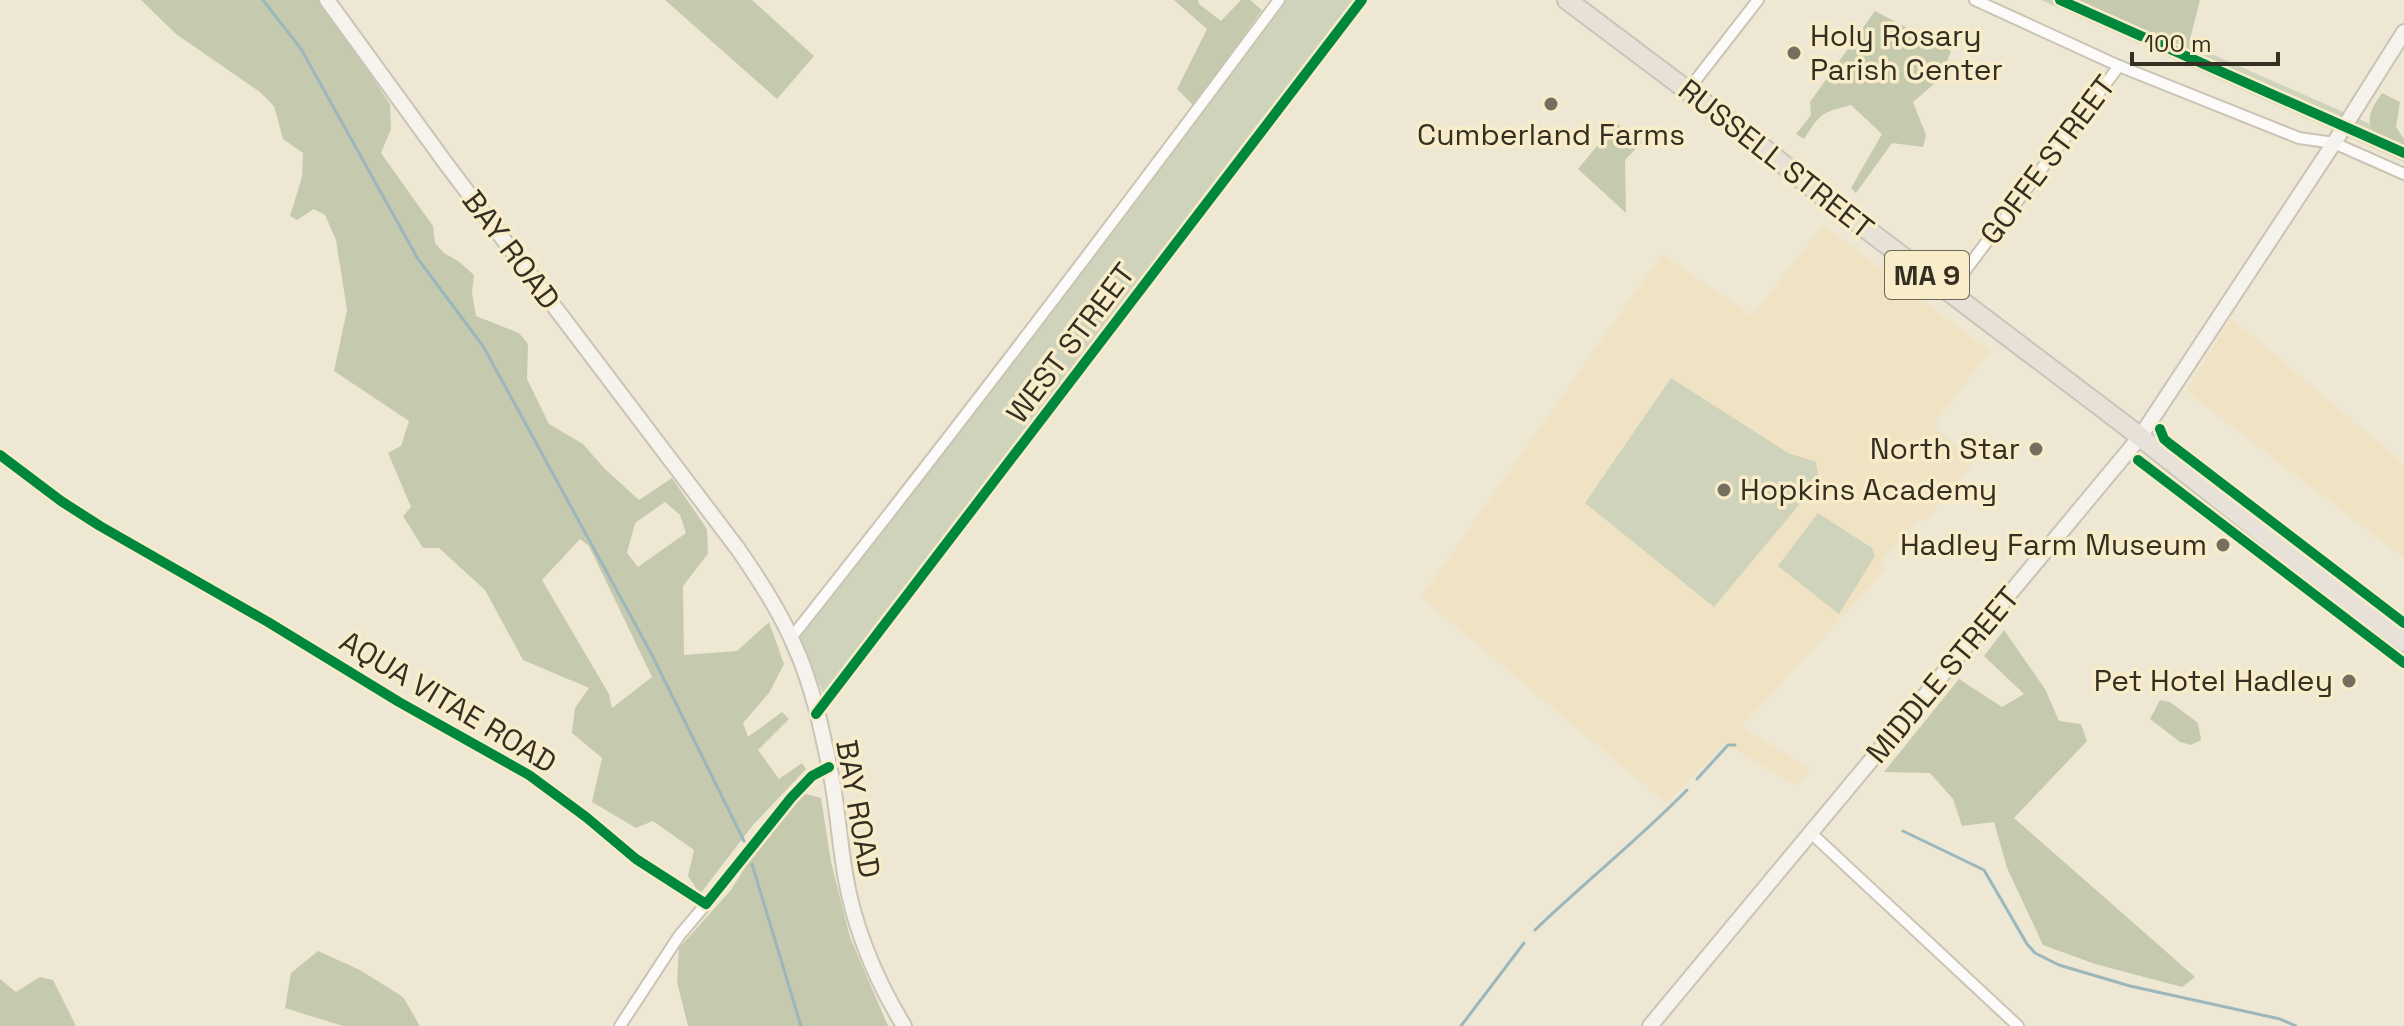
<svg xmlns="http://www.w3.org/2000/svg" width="2404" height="1026" viewBox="0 0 2404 1026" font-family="'Space Grotesk',sans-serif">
<rect width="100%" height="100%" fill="#eee7d4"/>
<g fill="#efe3c4">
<path d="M1823,225l167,126 -57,74 41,37 -49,60 -6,-3 -39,44 6,6 -145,158 69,42 -13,17 -72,-42 -59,59 -245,-206 241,-343 90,62z"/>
<path d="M2231,318l173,146v94l-218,-167z"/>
</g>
<g fill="#d0d3bb">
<path d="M1286,0h68l-531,693 -24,-56z"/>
<path d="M2041,0h49l314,139v23z"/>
<path d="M1671,378l117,75 28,9 3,19 -105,126 -129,-104z"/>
<path d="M1818,513l54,35 3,8 -36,58 -61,-48z"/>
</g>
<g fill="#c5caae" fill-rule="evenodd">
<path d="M141,0h180l69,104 1,25 -10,24 52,73 2,17 9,10 14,8 16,14 -2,18 4,23 43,17 9,11 -1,35 22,45 34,20 21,24 35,32 33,-22 35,51 1,25 -25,32 1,69 53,-4 32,-29 15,42 -15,29 -26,30 5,14 34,-25 7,7 -31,31 21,29 23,-16 4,6 -53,56 -53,69 -12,-18 6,-26 -41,-29 -17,7 -44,-26 10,-44 -30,-25 3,-25 14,-20 -66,-28 -38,-70 -46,-42h-16l-20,-32 8,-9 -23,-54 13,-7 8,-25 -75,-50 13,-61 -11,-70 -11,-25 -11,-6 -17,11 -7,-4 12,-39 1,-24 -20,-14 -9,-33 -14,-14 -84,-58zM665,502l15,13 6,18 -48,34 -11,-14 8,-30zM580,539l9,7 63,131 -40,31 -3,-14 -67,-114z"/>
<path d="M665,0h87l62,56 -37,43z"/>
<path d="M1174,0h24l1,4 22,17 20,-21h9l12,10 -68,96 -17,-17 30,-60z"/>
<path d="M2070,0h130l-13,51z"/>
<path d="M1875,11l76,40 -10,27 -28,24 13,33 -3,12 -31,-4 -36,50 -5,-5 31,-54 -31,-29c-31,8 -30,8 -47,34l-8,-5 15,-19 -1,-13z"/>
<path d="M2382,93l18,9 -4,25 8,12v20c-15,-7 -37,-24 -34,-43 1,-8 8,-17 12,-23z"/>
<path d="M1616,123l26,19 -17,18 1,53 -48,-44z"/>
<path d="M2004,630l41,59 14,32 22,3 6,17 -73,77 181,159 -13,10 -87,-23 -52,-19 -36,-77 -13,-46 -32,4 -9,-27 -23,-26 -46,-1 75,-93 43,28 22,-13 -40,-38z"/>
<path d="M2160,700l10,2 28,21 3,17 -10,5 -11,-3 -30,-23z"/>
<path d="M803,793l18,5 10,64 19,75 38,89h-200l-11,-44 2,-34 52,-58 26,-42z"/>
<path d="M318,951l42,19 43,27 17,29h-77l-58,-18 6,-35z"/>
<path d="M40,977l13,3 23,46h-76v-47l16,13z"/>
</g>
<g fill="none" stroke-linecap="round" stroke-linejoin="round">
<g stroke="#9bb7bc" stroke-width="3">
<path d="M263,0l38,49 117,210 65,87 168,307 93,188"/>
<path d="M1697,779l31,-34h7"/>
<path d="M1903,831l81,39 43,74 8,9 24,12 71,21 150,33 16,7"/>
<path d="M752,864l49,162"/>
<path d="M1535,930c50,-48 104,-91 152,-140"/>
<path d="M1461,1026l63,-83"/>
</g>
<g stroke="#cac4b5" stroke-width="14">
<g id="street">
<path d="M1975,0l144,66 180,72 35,5 70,31"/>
<path d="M1688,90l70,-90"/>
<path d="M1949,292l170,-226"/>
<path d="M0,455l61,46 39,25 168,96 131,80 130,73 57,42 50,42 70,45 85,-106 21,-22 17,-9"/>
<path d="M791,638c167,-210 328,-423 488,-638"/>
<path d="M816,714l546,-714"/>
<path d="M1811,833l207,193"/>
<path d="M620,1026l59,-90 27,-32"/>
</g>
</g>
<g stroke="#cac4b5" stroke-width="18">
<g id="secondary">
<path d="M327,0l120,165 291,384c22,32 43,64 58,100 16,36 25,77 33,116 8,36 10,73 16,109 9,53 31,106 59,152"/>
<path d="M1650,1026l490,-589 194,-294 70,-111"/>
</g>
</g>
<g stroke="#c8c5bc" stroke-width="22">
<path id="highway" d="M1567,0l185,139 68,55 305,231 162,128 117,89"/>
</g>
<use href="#street" stroke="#fcfbf9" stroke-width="10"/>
<use href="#secondary" stroke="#f6f3ee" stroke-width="14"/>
<use href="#highway" stroke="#e7e1d7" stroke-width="18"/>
<g stroke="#f8ecc9" stroke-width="15">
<g id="cycleway">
<path d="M2060,0l344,153"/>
<path d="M2160,429l4,10 6,5 234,179"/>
<path d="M0,455l61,46 39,25 168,96 131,80 130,73 57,42 50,42 70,45 85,-106 21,-22 17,-9"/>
<path d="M2138,460l266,203"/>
<path d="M816,714l546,-714"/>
</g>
</g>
<use href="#cycleway" stroke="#00873e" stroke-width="10"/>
</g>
<g fill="#756f60" stroke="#f8ecc9" stroke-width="3">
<circle cx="1794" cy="53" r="8"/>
<circle cx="1551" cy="104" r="8"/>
<circle cx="2036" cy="449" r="8"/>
<circle cx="1724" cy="490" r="8"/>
<circle cx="2223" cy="545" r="8"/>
<circle cx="2349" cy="681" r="8"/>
</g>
<g text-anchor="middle" stroke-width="7" stroke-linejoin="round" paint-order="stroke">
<rect fill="#f8ecc9" stroke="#6f6854" stroke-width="2" x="1885" y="251" width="84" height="48" rx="6"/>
<g font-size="28" font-weight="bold" fill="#342f22">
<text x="1927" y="285">MA 9</text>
</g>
<g font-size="30" fill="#342f22" stroke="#f8ecc9" text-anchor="end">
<text x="1810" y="46" text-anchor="start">Holy Rosary<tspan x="1810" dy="34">Parish Center</tspan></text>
<text x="1551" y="145" text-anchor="middle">Cumberland Farms</text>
<text x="2020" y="459">North Star</text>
<text x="1740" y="500" text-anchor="start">Hopkins Academy</text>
<text x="2207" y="555">Hadley Farm Museum</text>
<text x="2333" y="691">Pet Hotel Hadley</text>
</g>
<g font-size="30" fill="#342f22" stroke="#f8ecc9">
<text transform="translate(1776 159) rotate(38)" y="10">RUSSELL STREET</text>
<text transform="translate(2048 160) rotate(-53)" y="10">GOFFE STREET</text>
<text transform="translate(511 250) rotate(53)" y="10">BAY ROAD</text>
<text transform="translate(1071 343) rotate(-53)" y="10">WEST STREET</text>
<text transform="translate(1943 675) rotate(-50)" y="10">MIDDLE STREET</text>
<text transform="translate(448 702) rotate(31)" y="10">AQUA VITAE ROAD</text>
<text transform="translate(858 809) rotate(80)" y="10">BAY ROAD</text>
</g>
</g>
<path d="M2132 52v12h146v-12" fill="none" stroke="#342f22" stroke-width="4"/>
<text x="2144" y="52" font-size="24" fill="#342f22" stroke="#f8ecc9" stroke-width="6" paint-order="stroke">100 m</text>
</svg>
